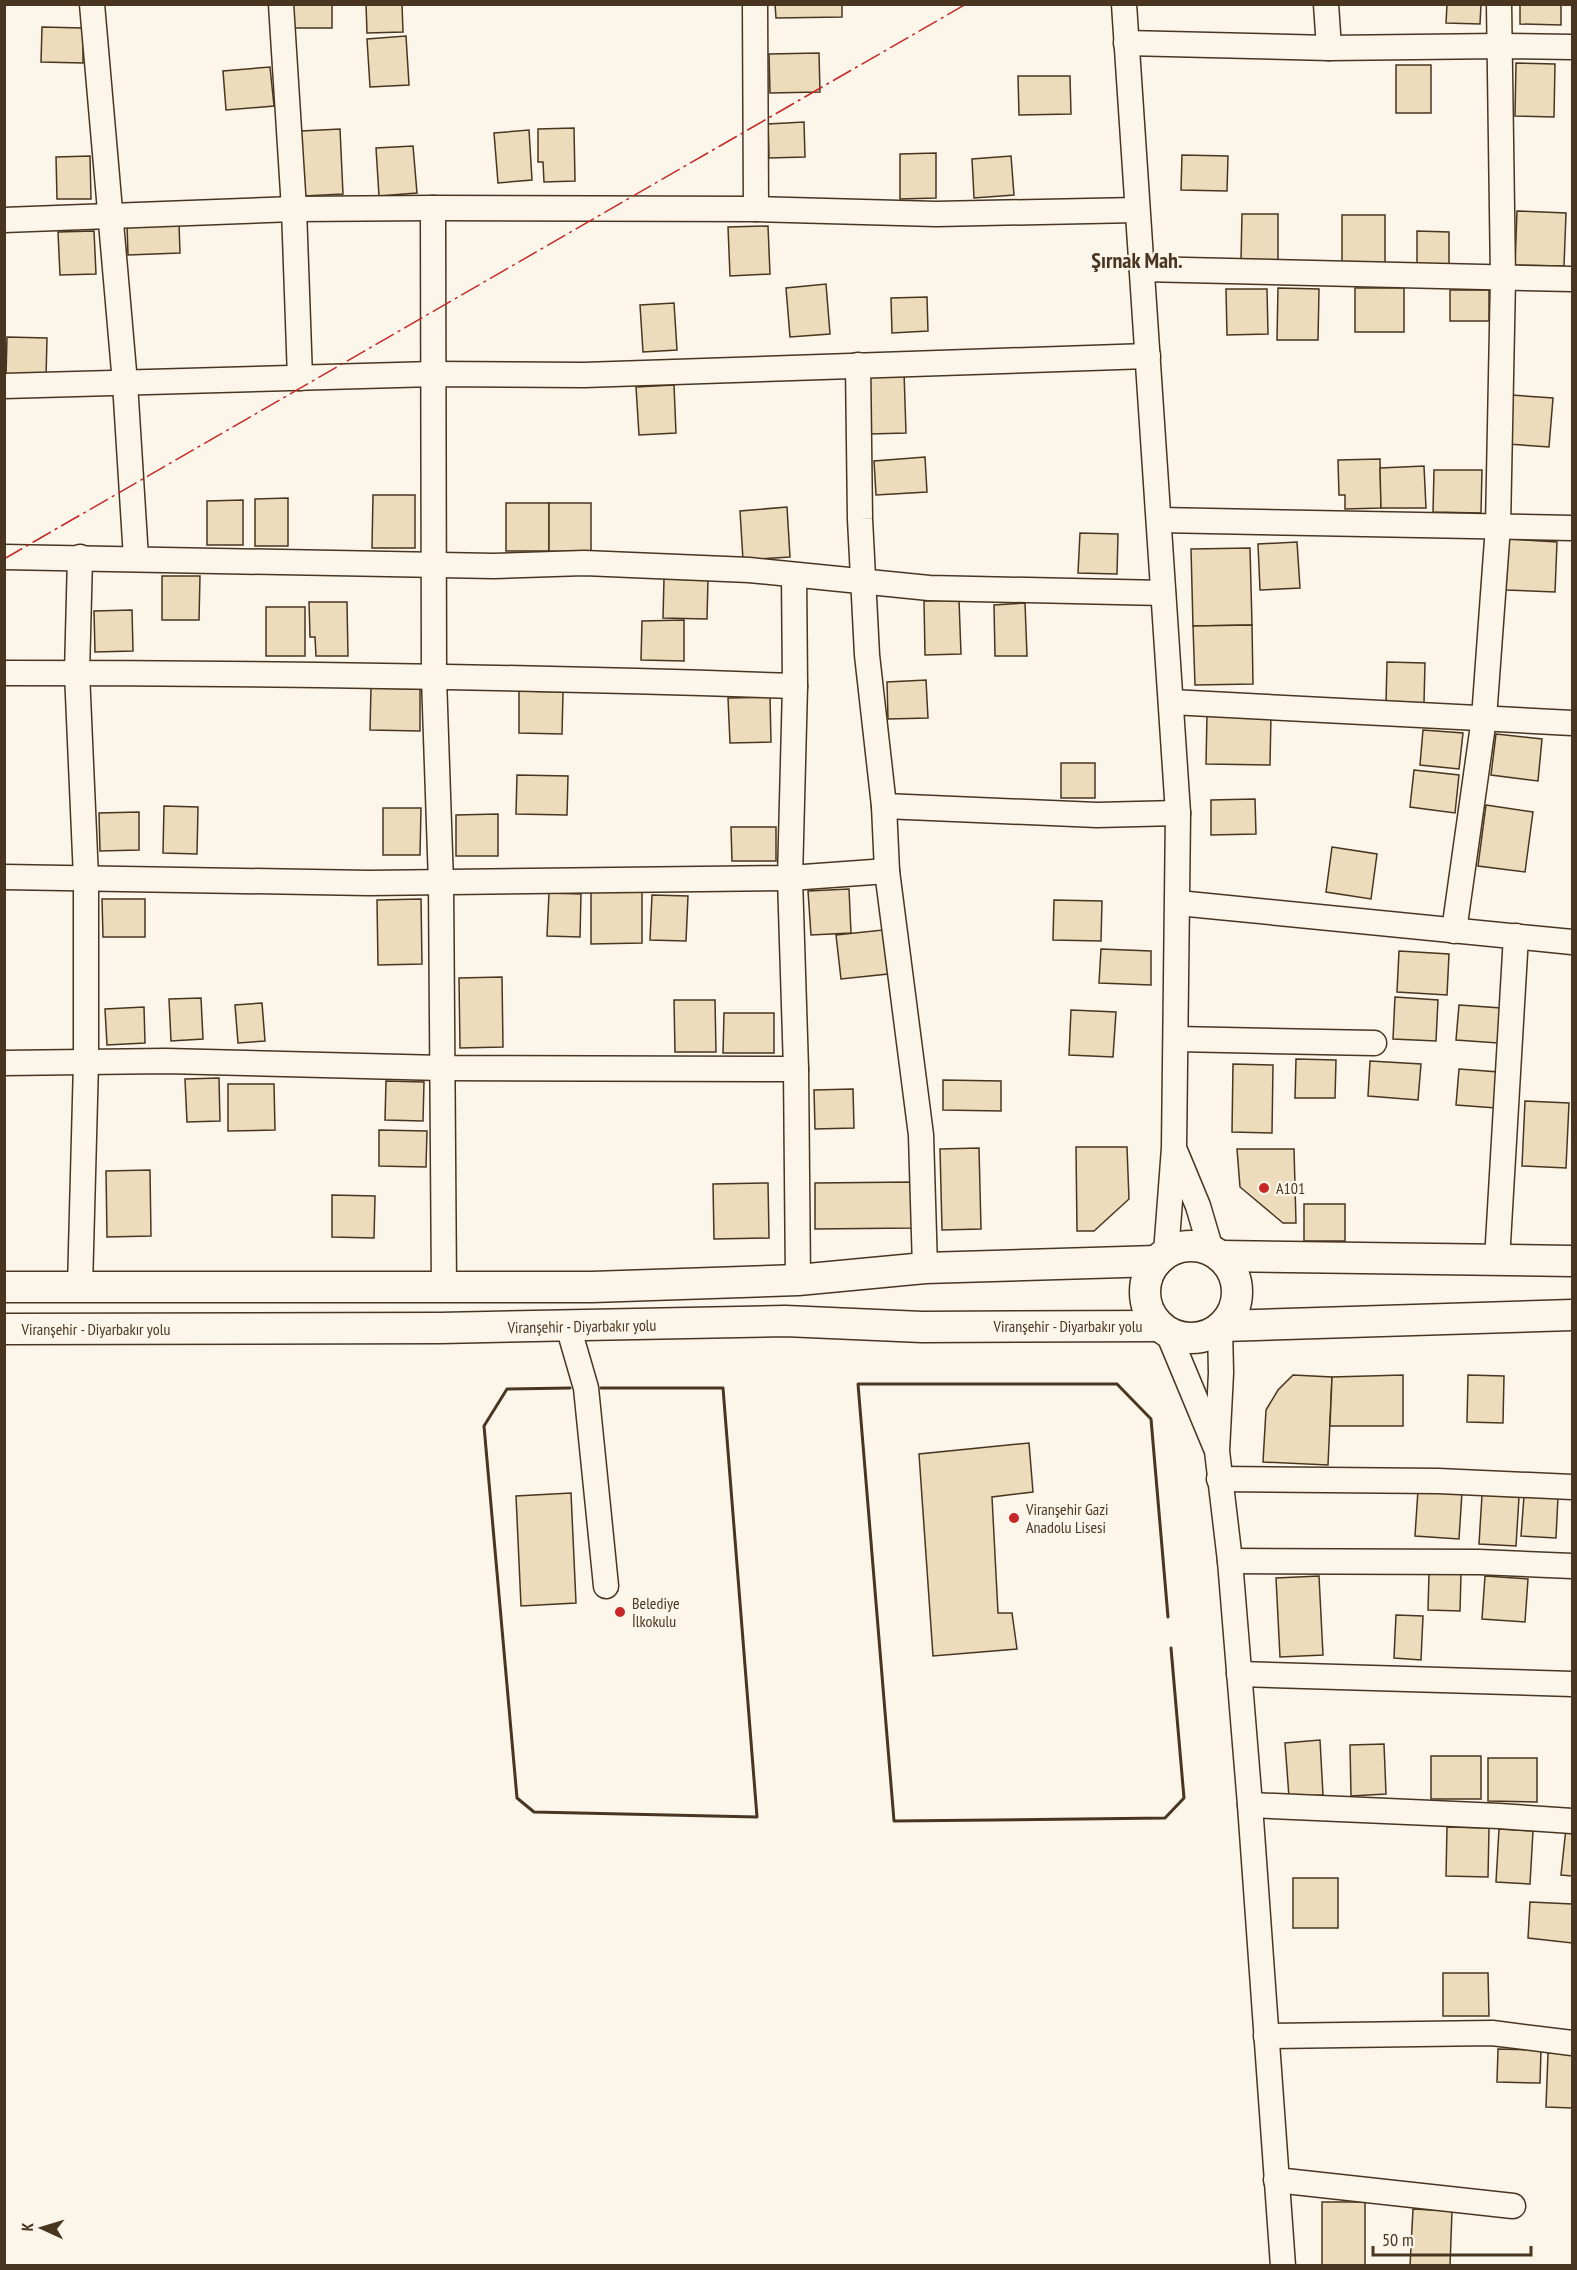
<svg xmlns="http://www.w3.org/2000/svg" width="1577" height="2270" viewBox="0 0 1577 2270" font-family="'PT Sans Narrow',sans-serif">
<rect width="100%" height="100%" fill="#fbf6e9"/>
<g fill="#ecdcbc" stroke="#4a3520" stroke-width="1.5">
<path d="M290,4h42v24h-41z"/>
<path d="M366,4h36l1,28 -36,1z"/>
<path d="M775,4h67v13l-66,1z"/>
<path d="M1447,4h34l-1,20 -34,-1z"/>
<path d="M1520,4h41v21l-41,-1z"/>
<path d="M42,27l41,1v35l-42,-1z"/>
<path d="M406,36l3,49 -39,2 -3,-48z"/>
<path d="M819,53l1,39 -50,1 -1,-39z"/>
<path d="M1516,63l39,1 -1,53 -39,-1z"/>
<rect x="1396" y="65" width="35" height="48"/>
<path d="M270,67l4,39 -48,4 -3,-39z"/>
<path d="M1018,76h52l1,38 -52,1z"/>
<path d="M804,122l1,35 -36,1 -1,-34z"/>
<path d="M574,128l1,53 -31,1 -1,-20h-5v-33z"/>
<path d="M340,129l3,65 -39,2 -3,-65z"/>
<path d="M529,130l3,50 -34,3 -4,-50z"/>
<path d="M413,146l4,47 -38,3 -3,-48z"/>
<path d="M936,153v45l-36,1v-45z"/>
<path d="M1182,155l46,1 -1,35 -46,-1z"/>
<path d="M90,156l1,43h-34l-1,-42z"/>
<path d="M1011,156l3,39 -40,3 -2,-39z"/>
<path d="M1517,211l49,2 -2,53 -49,-1z"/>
<path d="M1242,214h36v47h-37z"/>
<rect x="1342" y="215" width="43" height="49"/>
<path d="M179,223l1,30 -52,2 -1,-30z"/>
<path d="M768,226l2,48 -40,2 -2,-49z"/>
<path d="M94,231l2,43 -36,1 -2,-43z"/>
<path d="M1417,231l32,1v34l-32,-1z"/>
<path d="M826,284l4,50 -40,3 -4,-49z"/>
<path d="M1278,288l41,1 -1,51h-41z"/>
<rect x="1355" y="288" width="49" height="44"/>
<path d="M1226,289h41l1,45 -41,1z"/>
<rect x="1450" y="290" width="39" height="31"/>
<path d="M927,297l1,34 -36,2 -1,-35z"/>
<path d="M674,303l3,47 -34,2 -3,-47z"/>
<path d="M7,337l40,1 -1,40 -40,-2z"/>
<path d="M904,372l2,61 -37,1 -2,-60z"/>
<path d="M674,385l2,48 -37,2 -3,-48z"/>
<path d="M1511,395l42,3 -4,49 -42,-3z"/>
<path d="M925,457l2,35 -51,3 -2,-34z"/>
<path d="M1380,459l1,49 -36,1v-14h-6l-1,-35z"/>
<path d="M1424,466l2,42h-45l-1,-40z"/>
<path d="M1434,470h48l-1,43 -48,-1z"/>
<path d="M373,495h42v53h-43z"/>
<path d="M288,498v48h-33v-47z"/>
<path d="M243,500v45h-36v-44z"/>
<rect x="506" y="503" width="43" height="48"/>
<path d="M549,503h42v49l-42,-1z"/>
<path d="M787,507l3,50 -47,3 -3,-49z"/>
<path d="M1080,533l38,1 -1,40 -39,-1z"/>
<path d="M1508,539l49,3 -2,50 -49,-2z"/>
<path d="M1297,542l3,46 -40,2 -2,-46z"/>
<path d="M1250,548l2,77 -59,1 -2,-77z"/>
<path d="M162,576h38l-1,44h-37z"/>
<path d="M664,579l44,1 -1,39 -44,-1z"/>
<path d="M959,600l2,54 -36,1 -1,-54z"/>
<path d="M309,602h38l1,54h-32l-1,-19h-5z"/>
<path d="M1025,603l2,53h-32l-1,-51z"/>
<rect x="266" y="607" width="39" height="49"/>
<path d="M132,610l1,41 -38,1 -1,-41z"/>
<path d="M684,620v41l-43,-1 1,-39z"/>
<path d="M1252,625l1,59 -58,1 -2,-59z"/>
<path d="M1387,662l38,1 -1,40h-38z"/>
<path d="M926,680l2,38 -40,1 -1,-37z"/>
<path d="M371,688l49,1v42l-50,-1z"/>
<path d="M519,691l44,1 -1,42 -43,-1z"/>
<path d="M770,697l1,45 -41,1 -2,-45z"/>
<path d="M1207,714l64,1 -1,50 -64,-1z"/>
<path d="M1423,730l40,3 -4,36 -39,-4z"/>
<path d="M1496,734l46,5 -4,42 -47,-6z"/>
<rect x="1061" y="763" width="34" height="35"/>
<path d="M1414,770l45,5 -4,38 -45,-6z"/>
<path d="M517,775l51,1 -1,39 -51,-1z"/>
<path d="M1255,799l1,35 -45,1v-35z"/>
<path d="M1486,805l47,7 -8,60 -47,-6z"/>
<path d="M164,806l34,1 -1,47 -34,-1z"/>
<path d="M383,808h38l-1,47h-37z"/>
<path d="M139,812v38l-39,1 -1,-38z"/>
<path d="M498,814v42h-42v-41z"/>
<path d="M731,827h45v34h-44z"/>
<path d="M1332,847l45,7 -6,45 -45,-7z"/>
<path d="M849,889l2,44 -40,2 -3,-44z"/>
<path d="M642,891v52l-51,1v-52z"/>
<path d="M549,893l32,1 -1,43 -33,-1z"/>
<path d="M652,895l36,1 -2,45 -36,-1z"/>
<path d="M102,899h43v38h-42z"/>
<path d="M421,899l1,65 -44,1 -1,-65z"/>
<path d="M1054,900l48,1 -1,40 -48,-1z"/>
<path d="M883,930l5,44 -47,5 -5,-44z"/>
<path d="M1101,949l50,2v34l-52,-2z"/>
<path d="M1399,951l50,3 -2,41 -50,-3z"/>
<path d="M502,977l1,70 -43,1 -1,-70z"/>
<path d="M1395,997l43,3 -2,41 -43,-2z"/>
<path d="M201,998l2,41 -32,2 -2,-42z"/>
<path d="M674,1000h41l1,52h-41z"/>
<path d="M262,1003l3,38 -27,2 -3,-38z"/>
<path d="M1459,1005l42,3 -3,35 -42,-3z"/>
<path d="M144,1007l1,36 -38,2 -2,-36z"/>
<path d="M1071,1010l45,2 -3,45 -44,-2z"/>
<path d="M724,1013h50v40h-51z"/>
<path d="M1296,1059l40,1 -1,38h-40z"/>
<path d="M1370,1061l51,3 -3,36 -50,-4z"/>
<path d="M1233,1064l40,1 -1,68 -40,-1z"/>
<path d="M1459,1069l40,3 -3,36 -40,-3z"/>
<path d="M219,1078l1,43 -33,1 -2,-43z"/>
<path d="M943,1080l58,1v30l-58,-1z"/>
<path d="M386,1081l38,1 -1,39 -38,-1z"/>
<path d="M228,1084h46l1,46 -47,1z"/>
<path d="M853,1089l1,39 -39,1 -1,-39z"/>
<path d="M1525,1101l44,2 -3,65 -44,-2z"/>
<path d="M379,1130l48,1 -1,36 -47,-1z"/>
<path d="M1076,1147h51l2,52 -35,32h-17z"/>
<path d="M979,1148l2,81 -39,1 -2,-81z"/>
<path d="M1237,1149h57l2,74h-13l-43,-36z"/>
<path d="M150,1170l1,66 -44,1 -1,-66z"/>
<path d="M912,1182v46l-97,1v-46z"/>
<path d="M768,1183l1,55 -55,1 -1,-55z"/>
<path d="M332,1195l43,1 -1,42 -42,-1z"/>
<rect x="1304" y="1204" width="41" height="37"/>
<path d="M1293,1375l39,2 -4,88 -65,-3 3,-52 12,-20z"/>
<path d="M1403,1375v51h-73l2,-49z"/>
<path d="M1468,1375l36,1 -1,47 -36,-1z"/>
<path d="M1029,1443l4,49 -41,5 6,116h14l5,36 -84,7 -14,-202z"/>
<path d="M1418,1490l44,2 -3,47 -44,-3z"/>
<path d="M571,1493l5,110 -55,3 -5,-110z"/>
<path d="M1482,1495l37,2 -3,49 -37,-2z"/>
<path d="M1524,1496l34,1 -2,41 -35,-2z"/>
<path d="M1429,1573l32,1 -1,37 -32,-1z"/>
<path d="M1319,1576l4,79 -43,2 -4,-79z"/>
<path d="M1485,1576l43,3 -3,43 -43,-3z"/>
<path d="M1396,1615l27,1 -2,44 -27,-2z"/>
<path d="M1320,1740l3,55 -34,2 -4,-54z"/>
<path d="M1384,1744l2,50 -35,2 -1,-51z"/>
<rect x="1431" y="1756" width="50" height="43"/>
<path d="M1488,1758h49v44l-49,-1z"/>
<path d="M1447,1827l42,1 -1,49 -42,-1z"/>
<path d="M1566,1828l6,1v47l-11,-1z"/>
<path d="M1499,1829l34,2 -3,53 -34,-2z"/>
<rect x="1293" y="1878" width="45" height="50"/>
<path d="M1530,1902l42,2v39l-44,-5z"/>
<path d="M1443,1973h45l1,43h-46z"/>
<path d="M1498,2049l43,1 -1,33 -43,-1z"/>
<path d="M1548,2053l24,1v54l-26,-1z"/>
<rect x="1322" y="2202" width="43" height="64"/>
<path d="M1413,2209l39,2 -2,55h-40z"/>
</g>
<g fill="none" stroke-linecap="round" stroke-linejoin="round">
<g stroke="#4a3520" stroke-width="27">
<g id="minor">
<path d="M92,4l33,379 11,175"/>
<path d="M281,4l13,205 6,169"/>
<path d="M755,4l1,205"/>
<path d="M1124,4l54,809 -4,335 -8,105"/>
<path d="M1326,4l3,44"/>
<path d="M1126,43l203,5 171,-2 72,1"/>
<path d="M433,208l1,470 7,205 3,406"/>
<path d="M4,220l290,-11 139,-1 323,1 180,5 201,-4"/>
<path d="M1142,269l430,10"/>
<path d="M858,365l2,154 7,136 17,151 3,65 34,264 4,133"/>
<path d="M4,386l430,-12 150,1 564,-19"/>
<path d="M1159,520l413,8"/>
<path d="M4,557l490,9 90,-3 165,7 180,18 234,5"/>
<path d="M794,575l1,111 -5,192 6,191 2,211"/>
<path d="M4,673c264,0 528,4 791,13"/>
<path d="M1171,702l401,21"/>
<path d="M884,806l213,9 81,-2"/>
<path d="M4,877l365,6 421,-5 97,-7"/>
<path d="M1178,903l394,39"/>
<path d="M1454,931l30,-213 14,-192 5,-248 -4,-274"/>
<path d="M1176,1039l198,4"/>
<path d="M4,1063l162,-2 276,7 354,1"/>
<path d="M1176,1153l22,53 13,44"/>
<path d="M1497,1260l19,-324"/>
<path d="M80,1287l6,-225v-184l-9,-205 3,-116"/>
<path d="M568,1326l18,62 20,198"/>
<path d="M1220,1328l1,45 -4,78 13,110 20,244 33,461"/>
<path d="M1168,1333l47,113"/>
<path d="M1219,1479l219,2 134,6"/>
<path d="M1230,1561l249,1 93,4"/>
<path d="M1239,1674l333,10"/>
<path d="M1250,1805l249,11 73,5"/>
<path d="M1266,2036l226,-3 80,10"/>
<path d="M1276,2180l237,26"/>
</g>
</g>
<g stroke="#4a3520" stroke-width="33">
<g id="major">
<circle cx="1191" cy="1292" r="46"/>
<path d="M1220,1256l352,5"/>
<path d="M4,1287h588l206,-7 127,-12 232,-7"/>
<path d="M1223,1326l349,-11"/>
<path d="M4,1329l436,-1 345,-7 137,6 237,-1"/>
</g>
</g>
<use href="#minor" stroke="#fbf6e9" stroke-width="24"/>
<use href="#major" stroke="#fbf6e9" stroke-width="30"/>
<g stroke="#4a3520" stroke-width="3">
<path d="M570,1388l-63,1 -23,37 33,372 17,14 223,5 -34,-429h-122"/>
<path d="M1168,1617l-17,-198 -34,-35h-259l36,437 271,-3 19,-20 -13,-150"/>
</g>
<path stroke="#c62828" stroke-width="1.5" stroke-dasharray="21 4.5 3 4.5" stroke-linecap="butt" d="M4,559l962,-555"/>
</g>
<g fill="#c62828" stroke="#fbf6e9" stroke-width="2">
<circle cx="1264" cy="1188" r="6"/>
<circle cx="1014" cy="1518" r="6"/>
<circle cx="620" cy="1612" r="6"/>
</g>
<g text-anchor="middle" stroke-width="4.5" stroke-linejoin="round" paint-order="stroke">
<g font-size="16" fill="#4a3520" stroke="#fbf6e9" text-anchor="start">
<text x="1276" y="1194">A101</text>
<text x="1026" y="1515">Viranşehir Gazi<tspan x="1026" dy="18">Anadolu Lisesi</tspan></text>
<text x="632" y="1609">Belediye<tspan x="632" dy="18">İlkokulu</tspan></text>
</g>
<g font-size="16" fill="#4a3520" stroke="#fbf6e9">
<text transform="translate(582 1326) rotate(-1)" y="6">Viranşehir - Diyarbakır yolu</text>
<text x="1068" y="1332">Viranşehir - Diyarbakır yolu</text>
<text x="96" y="1335">Viranşehir - Diyarbakır yolu</text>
</g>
<g font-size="22" font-weight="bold" fill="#4a3520" stroke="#fbf6e9">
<text x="1137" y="268">Şırnak Mah.</text>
</g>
</g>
<rect width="1577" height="2270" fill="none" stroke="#4a3520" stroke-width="12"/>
<g transform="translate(42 2228) rotate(274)" stroke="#fbf6e9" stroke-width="4.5" paint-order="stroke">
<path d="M0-4.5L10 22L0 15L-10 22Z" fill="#4a3520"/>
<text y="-9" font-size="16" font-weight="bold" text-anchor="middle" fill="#4a3520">K</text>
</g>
<path d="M1373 2246v9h158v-9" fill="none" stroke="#4a3520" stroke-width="3"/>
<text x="1382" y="2246" font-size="18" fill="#4a3520" stroke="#fbf6e9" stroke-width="4.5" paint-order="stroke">50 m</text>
</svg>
